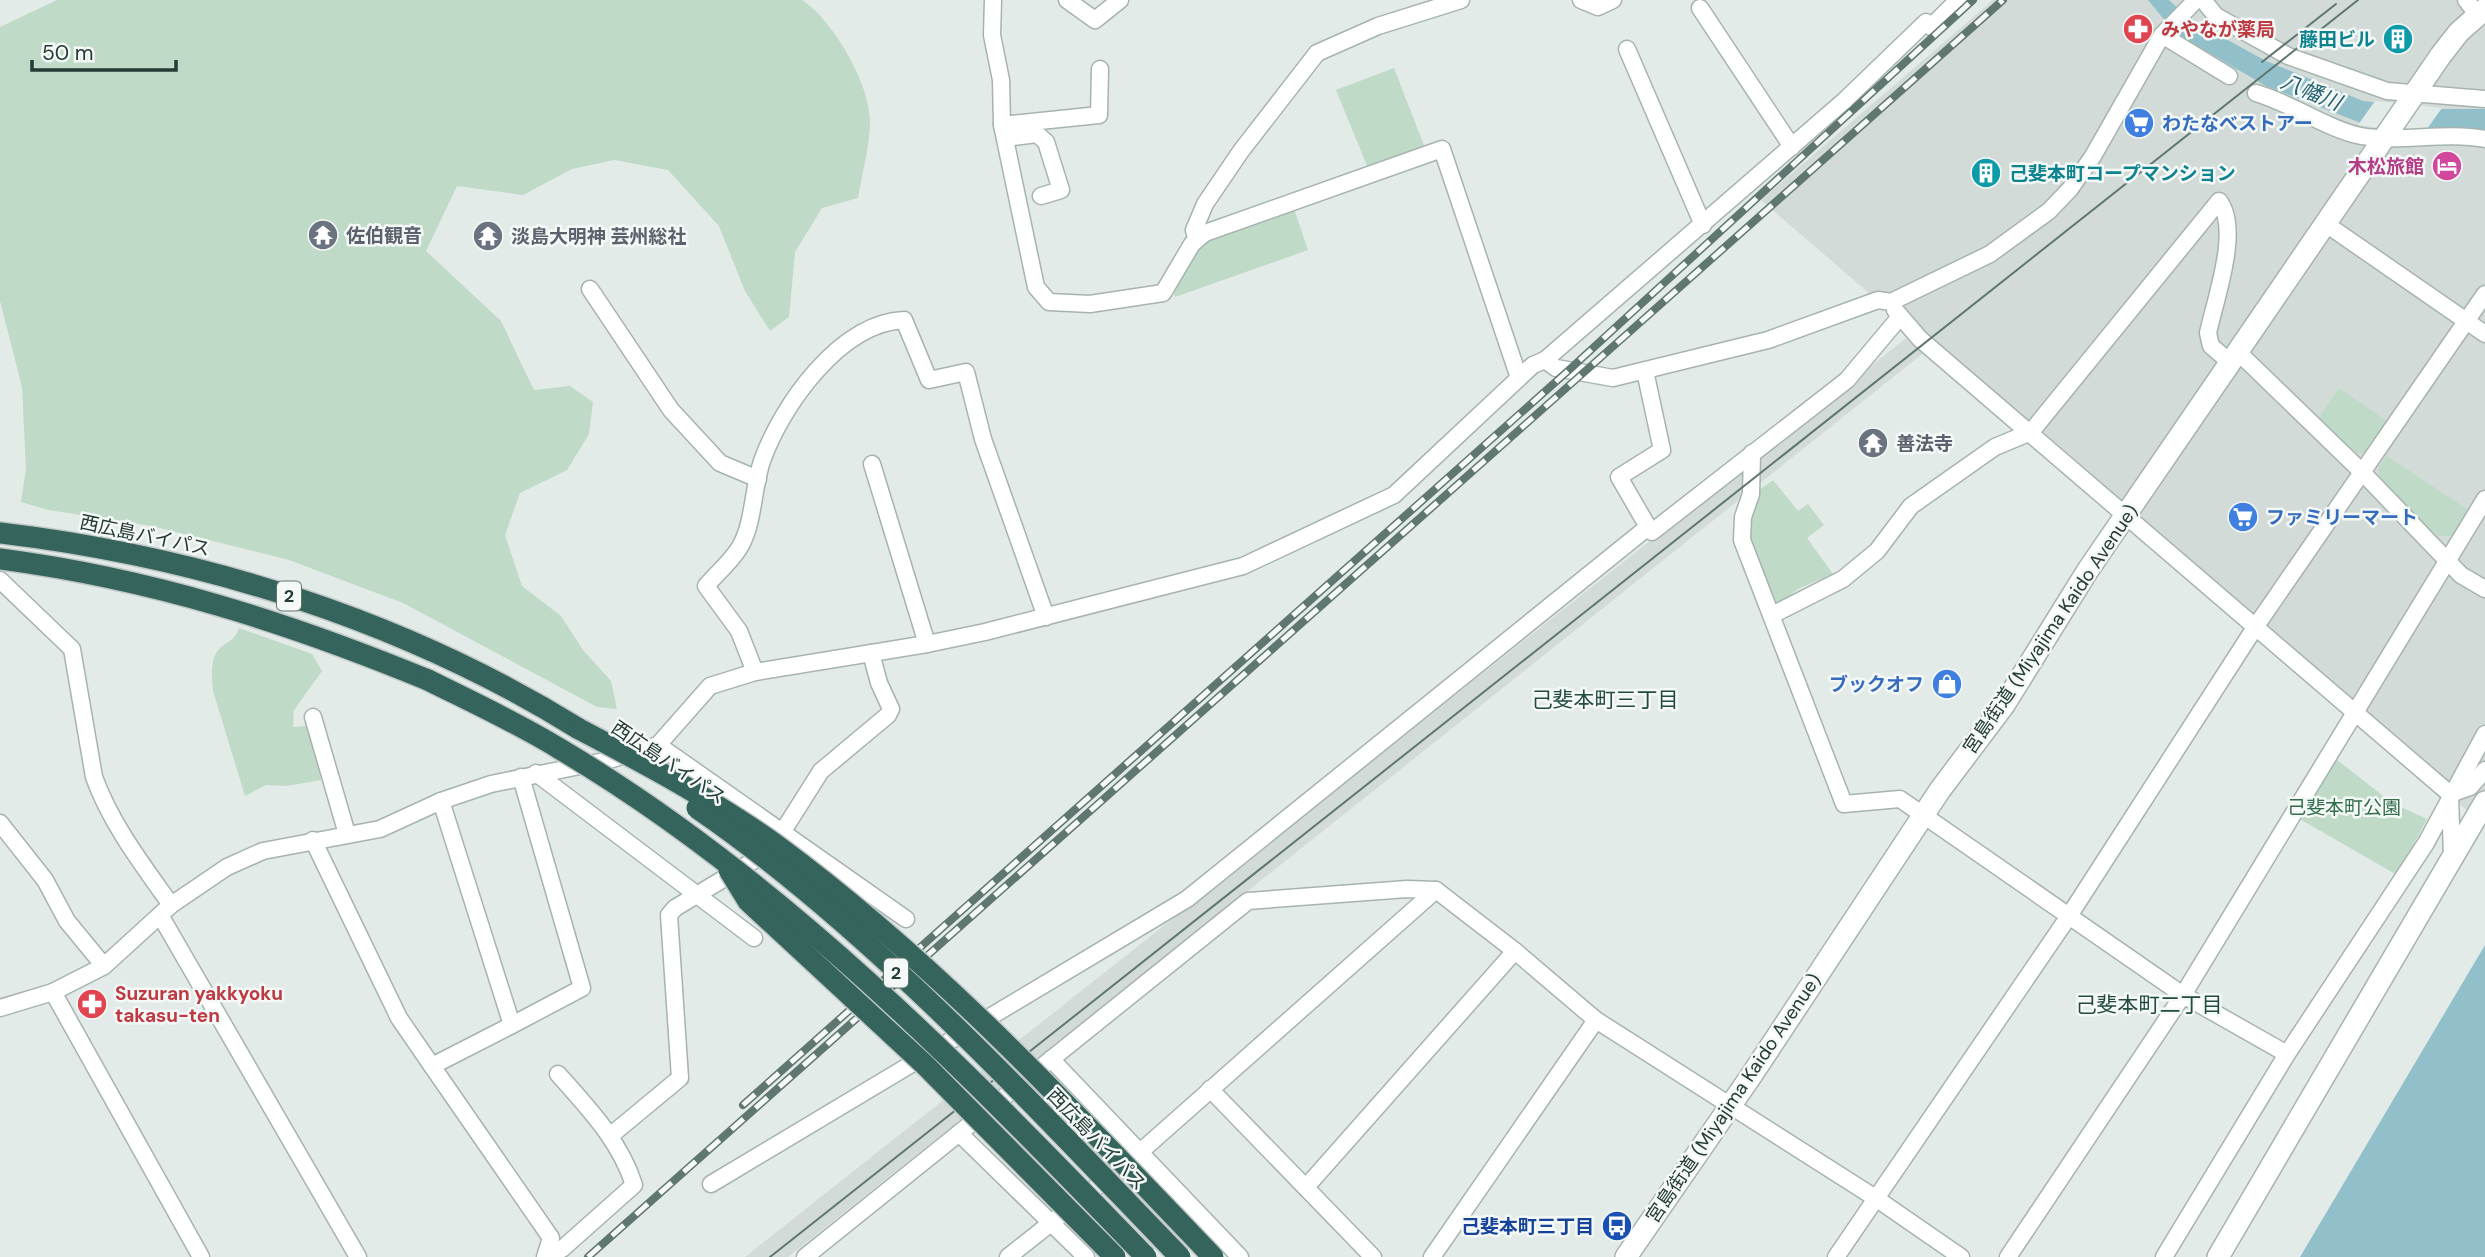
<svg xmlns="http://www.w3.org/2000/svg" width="2485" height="1257" viewBox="0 0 2485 1257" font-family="'DM Sans','Noto Sans JP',sans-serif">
<rect width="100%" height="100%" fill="#e3ebe8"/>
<path fill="#d2dbd7" d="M1993,0h492v826l-554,-479 -1143,910h-43l1169,-925 -153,-132z"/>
<g fill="#bfdac7">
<path d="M57,0h745c31,20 68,84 68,121 0,25 -8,52 -12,77l-36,10 -27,44 -6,65 -19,14 -25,-40 -26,-65 -51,-56 -54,-10 -42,9 -49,26 -66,-9 -31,65 75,70 33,69 36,-4 23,16 -4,32 -22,36 -47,23 -15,42 17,51 39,30 22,34 28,31 6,28 -20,-2 -194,-104 -114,-43 -137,-34 -104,-16 -27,-8 5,-33 -4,-82 -22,-86v-274z"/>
<path d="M1394,68l31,80 -57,20 -32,-78z"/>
<path d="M1294,209l14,41 -133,47 -1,-4 23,-43 10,-10z"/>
<path d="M2339,388l49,34 -21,30 -14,2 -34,-36z"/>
<path d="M2387,456l83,55 -18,25h-15l-57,-57 -1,-12z"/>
<path d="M1773,480l25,31 10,-7 16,21 -17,13 26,36 -35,15 -18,14 -9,-3c-12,-32 -35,-72 -15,-106 3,-5 12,-10 17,-14z"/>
<path d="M239,628l73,26 10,17 -28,39 -1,17 16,-1 12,54 -34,6 -21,-1 -21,11 -32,-105c-1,-14 -4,-33 8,-44 9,-7 14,-7 18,-19z"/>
<path d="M2336,759l56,44 35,16 -30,56 -99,-57z"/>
</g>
<g fill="#91c0cb">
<path d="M2148,0h21l19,18 76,42 99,41 77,8h45v23l-124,-9 -95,-37 -91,-53z"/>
<path d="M2485,945v312h-185z"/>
</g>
<path fill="#e3ebe8" d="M2375,101l67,7 -18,25 -66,-8z"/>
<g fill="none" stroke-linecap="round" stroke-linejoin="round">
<g stroke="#a6b3af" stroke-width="19">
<g id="minor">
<path d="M993,0l-1,35 9,45 1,45 34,162 13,15 41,2 73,-11 29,-49 13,-11 237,-84 77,229"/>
<path d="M1067,0l28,20 25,-20"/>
<path d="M1581,0l17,7 15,-7"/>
<path d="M2203,0l13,16 72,40 99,35 98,8"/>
<path d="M2466,0l12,15"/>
<path d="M1700,8l92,139"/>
<path d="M2162,35l67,41"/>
<path d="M1627,49l76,176"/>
<path d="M2256,93c35,10 73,37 105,43 42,7 83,-5 124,3"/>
<path d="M1002,125l97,-10 1,-46"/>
<path d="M1005,138l32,-4 9,8 15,48 -20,6"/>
<path d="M2326,224l159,110"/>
<path d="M1196,238l-2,-8 11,-26 36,-53 76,-98 61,-27 83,-26"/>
<path d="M590,289l81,121 49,53 38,16"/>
<path d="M1895,310l25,29 530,455"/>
<path d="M2238,352l125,121 98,102 24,14"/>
<path d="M1545,360l299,-259 82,-79 5,5 27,-27"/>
<path d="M1645,371l17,79 -43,27 29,50"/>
<path d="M1752,453l-1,41 -8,23 -1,23 102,264 56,-5 283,196 104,59"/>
<path d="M872,464l55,180"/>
<path d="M0,580l72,69 22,128c17,47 48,87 77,128"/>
<path d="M1772,615l71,-36 34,-28 34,-45 84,-59 36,-15 188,-231c22,28 -4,99 -11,132l3,13 20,17"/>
<path d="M755,672l-16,-41 -33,-45c11,-13 27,-26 35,-41 13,-24 12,-58 21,-84 20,-56 78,-138 142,-141l25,60 37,-8 17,67 63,178"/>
<path d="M313,717l34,117"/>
<path d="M658,745l248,174"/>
<path d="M536,773l218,165"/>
<path d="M441,801l71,224 -80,41 119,172 -6,19"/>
<path d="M0,823l45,57 22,41 37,45"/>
<path d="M313,840l86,178 33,48"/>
<path d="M2452,858l-2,-64 20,-7 15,-17"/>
<path d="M160,915l198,342"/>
<path d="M53,992l148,265"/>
<path d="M0,1008l53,-16 51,-26 67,-61 56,-38 36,-16 117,-22 61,-28 50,-17 118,-24 49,-15 52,-59 45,-14 172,-28 58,-12 258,-66 151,-71 139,-130 12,-5 11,8 57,10 155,-38 110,-40 13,2 99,-48 59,-43 21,-22 23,-33 69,-121 34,-35"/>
<path d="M512,1025l70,-37 -61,-211"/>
<path d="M1051,1059l189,198"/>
<path d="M1210,1089l163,168"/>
<path d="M959,1133l127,124"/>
<path d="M610,1136l70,-58 -11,-163 6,-7 88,-53 20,-24 38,-60 67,-56 3,-6 -12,-26 -8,-30"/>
<path d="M711,1184l476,-285 461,-372 4,5 195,-152 52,-62"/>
<path d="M1307,1186l208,-235"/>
<path d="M549,1254l13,-5 72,-64c-14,-44 -45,-76 -76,-111"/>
<path d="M805,1257l443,-356 159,-12 29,1 79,61 81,69 281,179 84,58"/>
<path d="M1008,1257l131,-104 297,-263"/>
<path d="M1432,1257l164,-237"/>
<path d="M1836,1257l233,-341 187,-290 229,-332"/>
<path d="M2008,1257l175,-262 302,-496"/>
<path d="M2164,1257l123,-203 139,-211 59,-109"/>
</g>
</g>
<g stroke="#a6b3af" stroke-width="24">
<g id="tertiary">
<path d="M1626,1257l125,-181 189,-286 64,-85 84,-135 353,-515 18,-23 26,-23"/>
<path d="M2218,1257l267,-455"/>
</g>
</g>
<g stroke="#c2c8c7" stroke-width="24">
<g id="motorway">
<path d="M0,533c203,24 405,88 579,196"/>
<path d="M0,559c152,20 287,63 428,121"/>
</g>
</g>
<use href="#minor" stroke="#fff" stroke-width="16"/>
<use href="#tertiary" stroke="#fff" stroke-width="21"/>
<use href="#motorway" stroke="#34645c" stroke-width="21"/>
<g stroke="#5f7671" stroke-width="2">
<path d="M2262,62l74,-58"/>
<path d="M770,1257c530,-419 1061,-836 1588,-1257"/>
</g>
<g stroke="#5f7671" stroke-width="8">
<g id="rail">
<path d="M743,1105l826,-735 404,-370"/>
<path d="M588,1257l1415,-1257"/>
</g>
</g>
<use href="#rail" stroke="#f4f8f6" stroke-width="5" stroke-dasharray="16" stroke-linecap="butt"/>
<g stroke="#c2c8c7" stroke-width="24" stroke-linecap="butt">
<g id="motorway-bridge">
<path d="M428,680c44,22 90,43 132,69 224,133 406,322 586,508"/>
<path d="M579,729c67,35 134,71 196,115 162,119 299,268 438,413"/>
<path d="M697,808c176,121 335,296 483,449"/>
<path d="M729,870l19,31 177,164 190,192"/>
</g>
</g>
<use href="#motorway-bridge" stroke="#34645c" stroke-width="21"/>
</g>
<defs>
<g id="pharmacy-disc" transform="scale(1.575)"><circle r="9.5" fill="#e0444e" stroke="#f4f8f6"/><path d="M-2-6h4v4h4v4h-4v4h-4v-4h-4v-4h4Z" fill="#fff"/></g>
<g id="building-disc" transform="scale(1.575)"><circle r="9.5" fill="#0f9aa8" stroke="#f4f8f6"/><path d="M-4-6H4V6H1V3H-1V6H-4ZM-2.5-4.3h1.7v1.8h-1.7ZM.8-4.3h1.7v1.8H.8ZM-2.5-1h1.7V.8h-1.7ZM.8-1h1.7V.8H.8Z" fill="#fff"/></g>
<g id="supermarket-disc" transform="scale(1.575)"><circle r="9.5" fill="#3f7fe0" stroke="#f4f8f6"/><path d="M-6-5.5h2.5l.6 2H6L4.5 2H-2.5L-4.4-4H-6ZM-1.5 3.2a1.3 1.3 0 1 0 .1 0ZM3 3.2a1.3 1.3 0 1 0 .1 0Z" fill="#fff"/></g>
<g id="hotel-disc" transform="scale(1.575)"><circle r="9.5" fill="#d1479c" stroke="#f4f8f6"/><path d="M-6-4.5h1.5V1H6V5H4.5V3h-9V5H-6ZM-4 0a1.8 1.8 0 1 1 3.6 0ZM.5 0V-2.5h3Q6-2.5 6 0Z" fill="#fff"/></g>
<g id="temple-disc" transform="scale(1.575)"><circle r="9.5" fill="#6b7280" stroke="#f4f8f6"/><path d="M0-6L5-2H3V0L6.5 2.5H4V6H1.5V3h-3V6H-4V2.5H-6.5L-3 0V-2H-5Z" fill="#fff"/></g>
<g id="shop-disc" transform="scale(1.575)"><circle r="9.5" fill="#3f7fe0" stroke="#f4f8f6"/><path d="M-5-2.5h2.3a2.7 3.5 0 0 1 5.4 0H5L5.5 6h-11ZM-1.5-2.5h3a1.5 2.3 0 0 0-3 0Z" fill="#fff"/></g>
<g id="bus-disc" transform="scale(1.575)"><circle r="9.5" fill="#1a4fb4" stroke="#f4f8f6"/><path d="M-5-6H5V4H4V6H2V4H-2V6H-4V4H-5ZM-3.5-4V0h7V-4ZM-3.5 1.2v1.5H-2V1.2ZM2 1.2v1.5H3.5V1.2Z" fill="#fff"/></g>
</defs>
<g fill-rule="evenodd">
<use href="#pharmacy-disc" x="2138" y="29"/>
<use href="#building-disc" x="2398" y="39"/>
<use href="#supermarket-disc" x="2139" y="123"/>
<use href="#hotel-disc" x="2447" y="166"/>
<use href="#building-disc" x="1986" y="173"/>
<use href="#temple-disc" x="323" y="235"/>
<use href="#temple-disc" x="488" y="236"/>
<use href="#temple-disc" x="1873" y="443"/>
<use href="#supermarket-disc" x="2243" y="517"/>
<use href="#shop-disc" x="1947" y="684"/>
<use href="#pharmacy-disc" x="92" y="1004"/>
<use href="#bus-disc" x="1617" y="1226"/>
</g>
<g text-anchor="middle" stroke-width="5" stroke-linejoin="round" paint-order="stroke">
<g fill="#f4f8f6" stroke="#637470" stroke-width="2">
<rect x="277" y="581.5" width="24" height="29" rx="5"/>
<rect x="884" y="958.5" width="24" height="29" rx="5"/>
</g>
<g font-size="18" font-weight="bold" fill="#253b36">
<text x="289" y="602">2</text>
<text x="896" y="979">2</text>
</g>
<g font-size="19" font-weight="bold" fill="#be3a42" stroke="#f4f8f6" text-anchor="start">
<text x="2161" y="36">みやなが薬局</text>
<text x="115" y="1000">Suzuran yakkyoku<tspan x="115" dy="22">takasu-ten</tspan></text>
</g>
<g font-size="19" font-weight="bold" fill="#0d838f" stroke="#f4f8f6" text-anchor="end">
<text x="2375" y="46">藤田ビル</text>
<text x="2009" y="180" text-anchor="start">己斐本町コープマンション</text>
</g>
<g font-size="19" font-weight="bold" fill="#366cbe" stroke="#f4f8f6" text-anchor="start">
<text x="2162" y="130">わたなべストアー</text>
<text x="2266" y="524">ファミリーマート</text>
<text x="1924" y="691" text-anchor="end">ブックオフ</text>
</g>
<g font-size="19" font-weight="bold" fill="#b23c85" stroke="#f4f8f6" text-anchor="end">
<text x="2424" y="173">木松旅館</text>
</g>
<g font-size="19" font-weight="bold" fill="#5b616d" stroke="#f4f8f6" text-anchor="start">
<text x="346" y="242">佐伯観音</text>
<text x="511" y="243">淡島大明神 芸州総社</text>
<text x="1896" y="450">善法寺</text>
</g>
<g font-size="19" fill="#253b36" stroke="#f4f8f6">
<text transform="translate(145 535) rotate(12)" y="7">西広島バイパス</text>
<text transform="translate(2050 629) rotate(-56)" y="7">宮島街道 (Miyajima Kaido Avenue)</text>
<text transform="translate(669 762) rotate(34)" y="7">西広島バイパス</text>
<text transform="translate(1733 1098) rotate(-56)" y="7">宮島街道 (Miyajima Kaido Avenue)</text>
<text transform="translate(1097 1139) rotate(46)" y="7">西広島バイパス</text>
</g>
<g font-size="19" fill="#336e4c" stroke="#f4f8f6">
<text x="2344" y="814">己斐本町公園</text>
</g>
<g font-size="19" font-weight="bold" fill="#164399" stroke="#f4f8f6" text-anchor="end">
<text x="1594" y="1233">己斐本町三丁目</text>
</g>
<g font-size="21" font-style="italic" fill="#256171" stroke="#f4f8f6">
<text transform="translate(2311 92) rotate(22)" y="7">八幡川</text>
</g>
<g font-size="21" fill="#234b43" stroke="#f4f8f6">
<text x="1605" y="707">己斐本町三丁目</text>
<text x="2149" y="1012">己斐本町二丁目</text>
</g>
</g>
<path d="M32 60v10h144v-10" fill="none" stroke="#253b36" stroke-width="3.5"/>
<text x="42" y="60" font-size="21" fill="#253b36" stroke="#f4f8f6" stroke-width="5" paint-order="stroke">50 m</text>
</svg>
